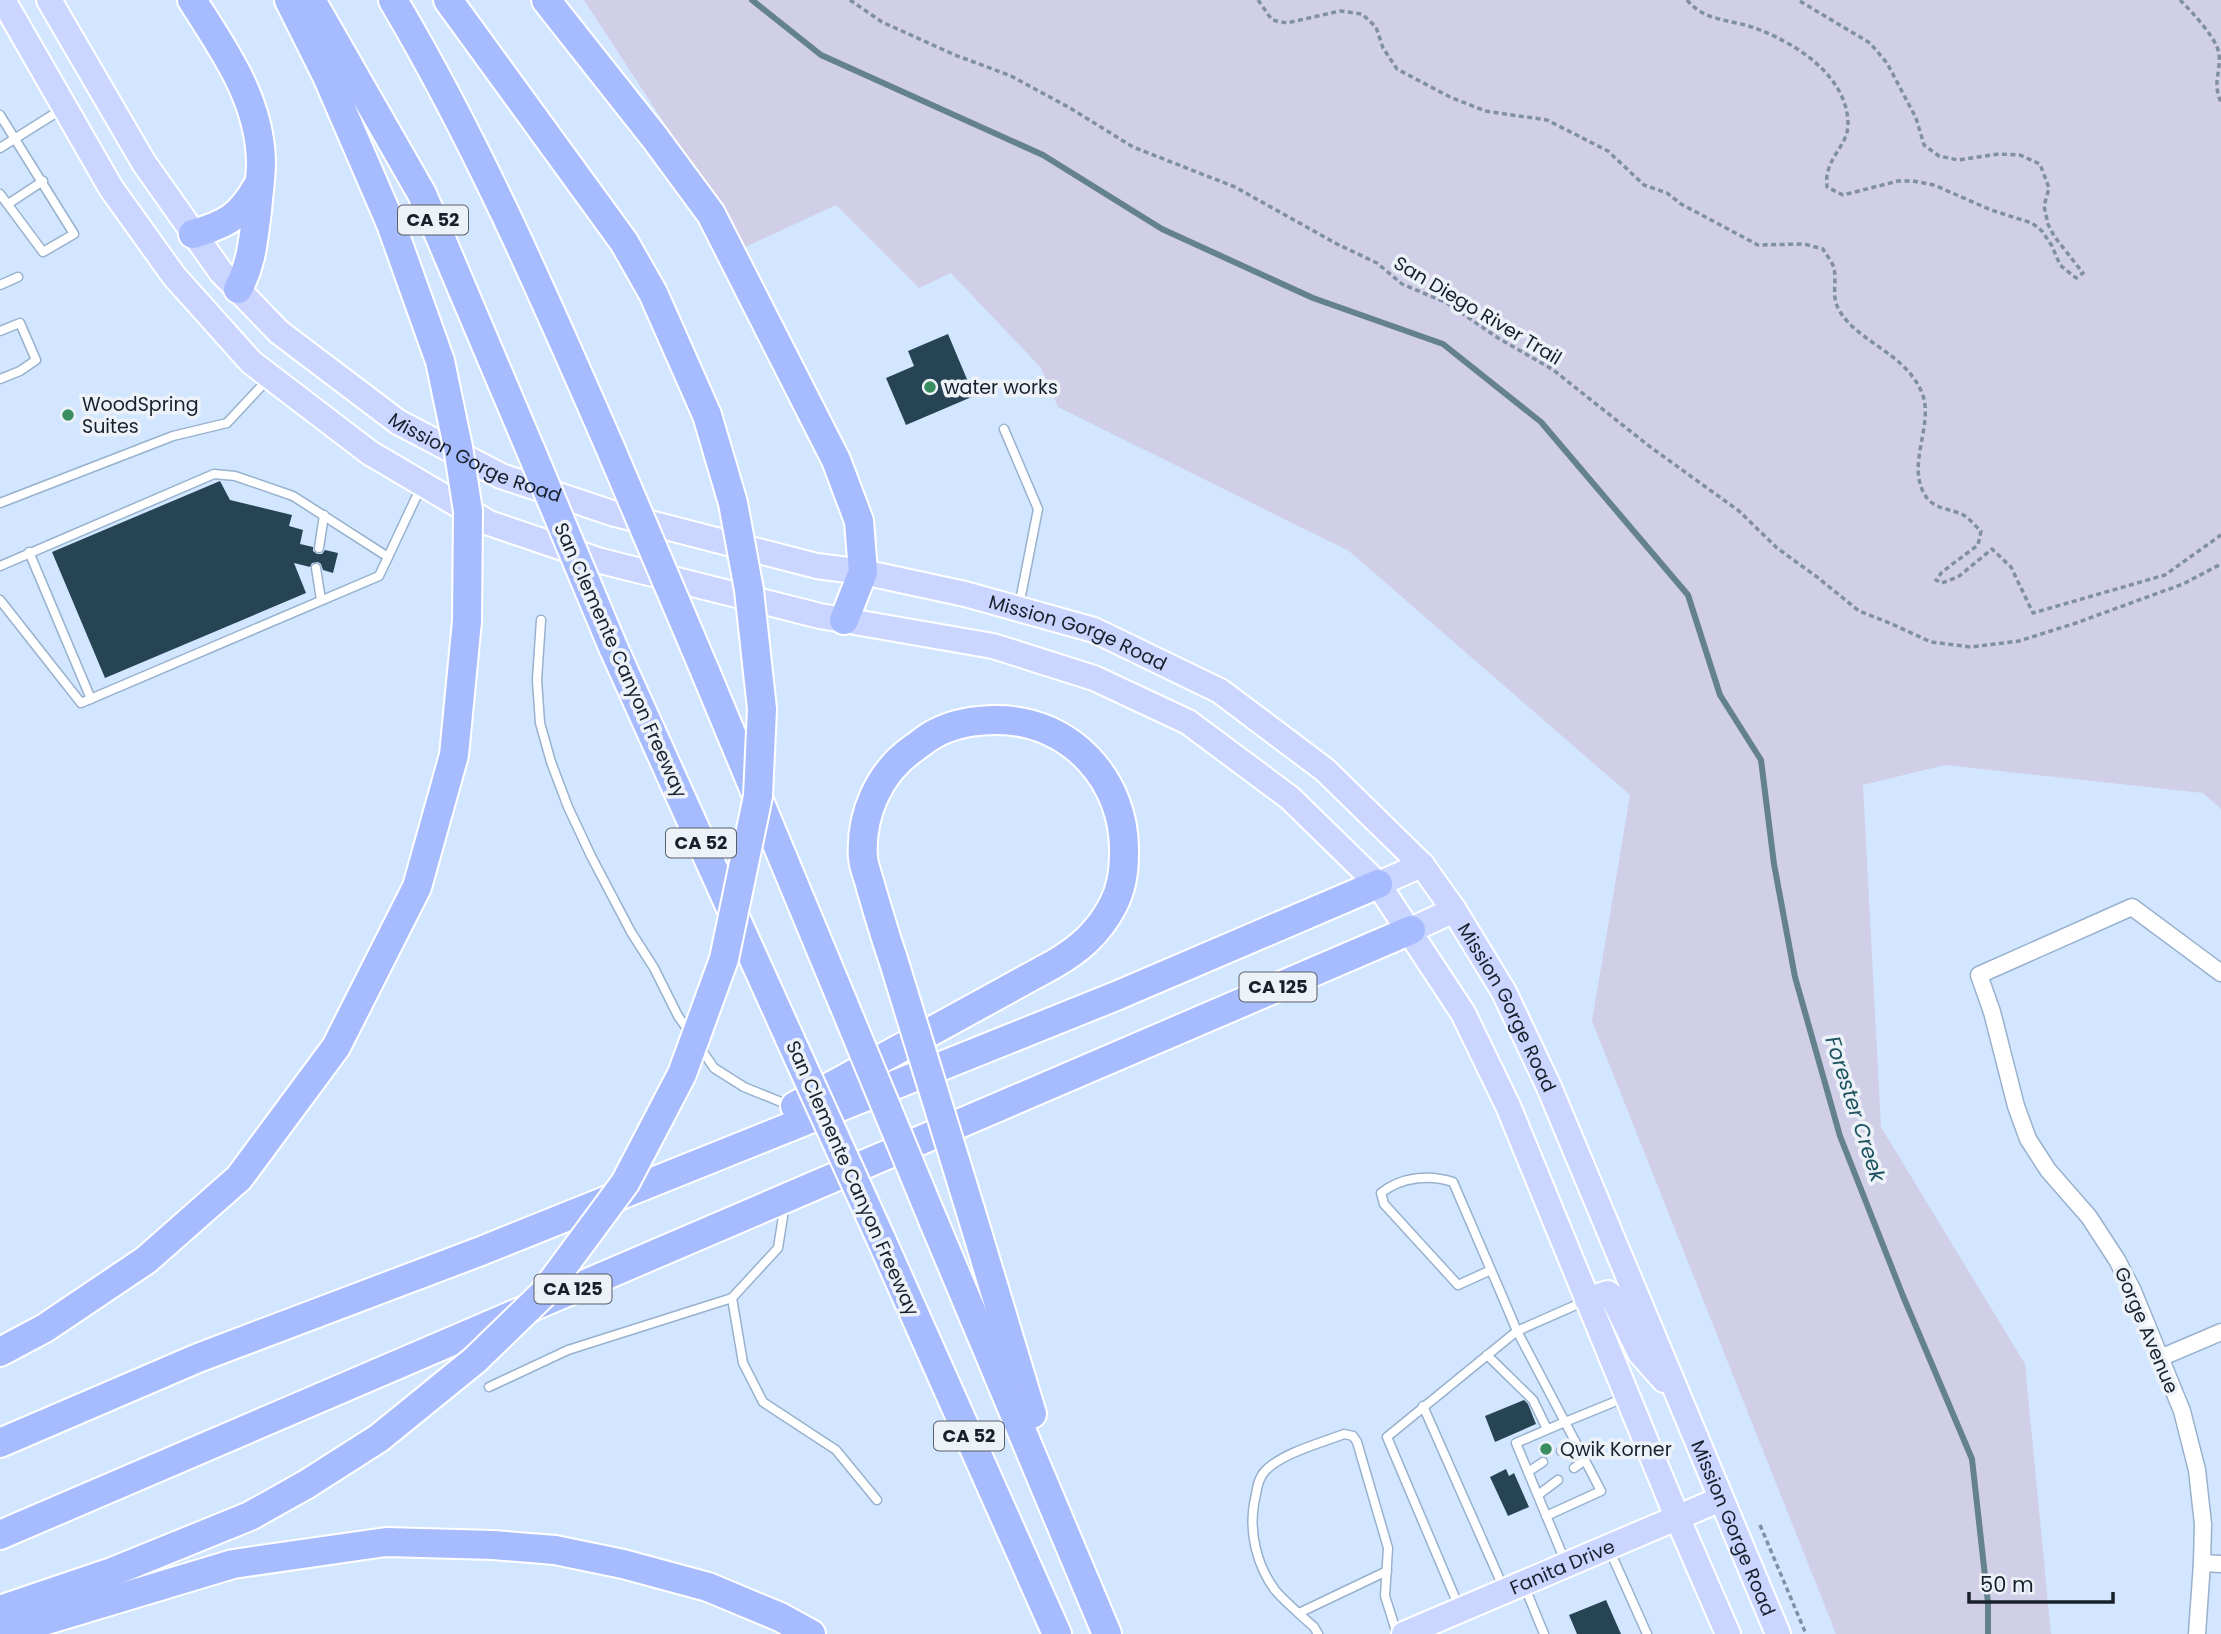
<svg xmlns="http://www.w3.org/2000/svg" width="2221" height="1634" viewBox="0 0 2221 1634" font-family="Poppins,sans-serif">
<rect width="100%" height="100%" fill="#d2e7ff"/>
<path fill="#d1cee7" d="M584,0h1637v809l-18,-16 -258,-28 -82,20 18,342 144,237 26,270h-215l-244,-613 38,-226 -281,-244 -291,-144 -17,-39 -90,-95 -32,15 -83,-83 -91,42z"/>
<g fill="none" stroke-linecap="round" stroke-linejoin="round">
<path stroke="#64828c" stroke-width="6" d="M752,0l69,55 222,100 119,74 151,69 130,46 98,78 147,173 32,100 41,65 13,104 21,113 45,159 63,160 69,163 16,144v31"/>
</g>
<g fill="#264454">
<path d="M948,334l26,62 -68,29 -20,-47 28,-12 -6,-15z"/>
<path d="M220,481l10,19 62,15 -3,11 14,4 -3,14 13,3v4l4,3h5l3,-4 13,3 -5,20 -10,-3 -2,-6 -3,-2 -6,1 -2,4 -16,-4 12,30 -201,85 -53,-126z"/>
<path d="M1524,1400l4,4 8,20 -41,18 -10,-26z"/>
<path d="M1506,1469l3,7 5,-3 15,34 -21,9 -18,-39z"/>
<path d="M1606,1600l15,34h-44l-8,-19z"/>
</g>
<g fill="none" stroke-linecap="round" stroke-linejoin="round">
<g stroke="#98b1ce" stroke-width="11">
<g id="service">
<path d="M0,115l74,119 -31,18 -43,-58"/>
<path d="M0,148l62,-39"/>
<path d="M8,204l35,-23"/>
<path d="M0,285l18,-8"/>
<path d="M0,331l20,-8 16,37 -16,11 -20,8"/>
<path d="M1004,429l34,80 -19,97"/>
<path d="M0,503l173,-67 54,-13 41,-44"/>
<path d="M319,548l5,-33"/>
<path d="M29,552l62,147"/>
<path d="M0,566l214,-92 21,2 58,20 95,61"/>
<path d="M316,568l5,32"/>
<path d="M0,600l81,103 298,-127 42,-89"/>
<path d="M541,620l-4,60 3,43 11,39 17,45 23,49 40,76 23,36 24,48 12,17"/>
<path d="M699,1046l15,22 30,19 47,19"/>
<path d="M1491,1270l-33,15 -74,-81 -3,-11c20,-16 48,-19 72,-11 21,49 43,99 64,149l68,-30"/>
<path d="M732,1298l11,65 20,39 73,48 41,50"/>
<path d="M1487,1355l46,45 14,29"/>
<path d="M489,1387l79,-37 164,-52 46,-50 7,-44"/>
<path d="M1423,1406l81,183"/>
<path d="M1561,1451l14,-10"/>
<path d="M1574,1468l11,-8"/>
<path d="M1528,1472l15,-10"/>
<path d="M1538,1495l20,-15"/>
<path d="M1546,1516l55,-25 -36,-69 -49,21 49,118"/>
<path d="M1609,1549l38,85"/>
<path d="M1524,1585l20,49"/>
<path d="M1459,1607l-72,-170 130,-106 48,91 59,-24"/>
<path d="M1299,1613l88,-42"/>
<path d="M1318,1634l-4,-7c-13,-12 -28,-24 -39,-37 -18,-24 -26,-57 -21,-86 3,-13 3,-25 12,-34 17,-17 55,-27 78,-36l9,2 4,6 31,106 -3,48 12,38"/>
</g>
</g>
<g stroke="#98b1ce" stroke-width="19">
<g id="minor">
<path d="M2160,1358l61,-26"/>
<path d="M2202,1563l19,1"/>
<path d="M2197,1634l5,-71 1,-39 -6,-54 -15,-59 -49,-120 -16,-31 -28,-43 -41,-47 -20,-31 -12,-33 -24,-94 -13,-37 153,-68 89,66"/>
</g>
</g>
<g stroke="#fff" stroke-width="28">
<g id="primary">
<path d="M3,0l108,188 63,88 77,86 119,91 119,70 112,38 219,55 173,30 101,32 94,44 102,76 88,86 85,129 45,93 169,411 51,117"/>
<path id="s1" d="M49,0l95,163 77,109 58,60 119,90 103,54 114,38 202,52 46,6 102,22 129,36 126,61 105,79 97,95 32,45 50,82 45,95 229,547"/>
<path d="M1378,884l44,-19"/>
<path d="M1411,930l43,-20"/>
<path d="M1587,1300l21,-7 4,3 28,57 24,27"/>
<path id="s2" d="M1404,1634l317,-135"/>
</g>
</g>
<g stroke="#fff" stroke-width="32">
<g id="motorway">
<path d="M192,0c32,50 68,100 69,162 0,17 -3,33 -4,49 -4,29 -5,52 -19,78"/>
<path d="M289,0l38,76 64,148 49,137"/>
<path d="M311,0l111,194 109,257"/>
<path d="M393,0c84,142 150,294 216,445"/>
<path d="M448,0l176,242 29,51 54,122"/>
<path d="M546,0l109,138 56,76 125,246 23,61 4,51 -19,48"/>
<path d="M193,234c34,-10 47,-17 65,-49"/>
<path d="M613,647l177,392"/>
<path d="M705,671l139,334"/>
<path d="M795,1106l259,-142c26,-15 45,-32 59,-59 8,-15 11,-34 11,-51 2,-73 -53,-134 -127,-134 -21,0 -42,3 -61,13 -8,4 -15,10 -22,15 -35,24 -54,67 -51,110 1,10 6,21 8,30 7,24 14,48 22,71"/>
<path d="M970,1209l62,205"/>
<path d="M933,1220l174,414"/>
<path d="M881,1239l176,395"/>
<path d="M0,1352l45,-24 101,-68 93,-82 97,-131 81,-160 37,-132 13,-134"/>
<path d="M0,1443l198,-85 283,-107 635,-255 262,-112"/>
<path d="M0,1535l1411,-605"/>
<path d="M0,1610l112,-38 138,-56 57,-32"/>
<path d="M0,1634l233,-70 153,-22 107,3 62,5 68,14 85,23 72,30 31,17"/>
</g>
</g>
<g stroke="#8090a2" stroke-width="3.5" stroke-dasharray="5 3.5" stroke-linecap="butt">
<path d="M850,0l32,22 73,33 56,21 59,32 63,39 102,40 102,57 40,19 25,21 45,19 51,35 54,31 97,77 90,65 38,37 40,29 42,34 33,13 39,18 40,5 48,-6 57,-18 107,-39 38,-20"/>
<path d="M1258,0l14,20 15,3 53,-12 22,3 14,13 7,21 14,21 53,28 35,14 62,9 61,31 36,34 23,8 14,11 77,41 46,-1 19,5c3,6 9,12 11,19 3,14 -3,28 5,42 19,33 66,42 83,83 13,32 -18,74 5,105 9,12 27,11 38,18 6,4 11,11 16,15l-3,14 -36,27 -6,8 6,3 16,-6 34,-28 19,18 22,46 132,-38 56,-40"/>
<path d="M1687,0c19,23 47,19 73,30 38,15 86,46 88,92 1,20 -15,30 -20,49 -2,4 -1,11 -1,16l16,8 55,-14h15l21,4 57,25 41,13 10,8 10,15 8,19 16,13 7,-5 -29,-37 -6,-12 -4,-18 5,-18 -9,-24 -20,-9 -21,-1 -41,6 -19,-4 -15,-11 -8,-27 -29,-55 -17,-20 -72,-43"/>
<path d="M2180,0c11,11 37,38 39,54 2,19 -7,29 2,48"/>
<path d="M1760,1525l46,109"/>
</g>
<use href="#service" stroke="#fff" stroke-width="8"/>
<use href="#minor" stroke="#fff" stroke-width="16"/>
<use href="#primary" stroke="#cad6ff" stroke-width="24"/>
<use href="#motorway" stroke="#a7bbff" stroke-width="28"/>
<g stroke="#fff" stroke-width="32" stroke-linecap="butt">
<g id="motorway-bridge">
<path d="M440,361l18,86 10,64 -1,110"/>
<path d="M609,445l96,226"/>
<path d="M531,451l82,196"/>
<path d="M893,959l77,250"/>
<path d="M844,1005l89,215"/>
<path d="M790,1039l91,200"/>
<path d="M307,1484l72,-46 96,-78 68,-66 82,-111 57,-109 42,-115 34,-163 4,-87 -13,-119 -16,-87 -26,-88"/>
</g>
</g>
<use href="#motorway-bridge" stroke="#a7bbff" stroke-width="28"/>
</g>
<g fill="#3a8d5f" stroke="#edf2f8" stroke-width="2.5">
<circle cx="930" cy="387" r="7"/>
<circle cx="68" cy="415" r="7"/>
<circle cx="1546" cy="1449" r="7"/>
</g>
<g text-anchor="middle" stroke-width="7" stroke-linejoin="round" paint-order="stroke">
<g fill="#edf2f8" stroke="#575f68" stroke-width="2">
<rect x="398" y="205.5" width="70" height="29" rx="5"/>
<rect x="666" y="828.5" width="70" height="29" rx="5"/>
<rect x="1239.5" y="972.5" width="77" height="29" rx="5"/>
<rect x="534.5" y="1274.5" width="77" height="29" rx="5"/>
<rect x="934" y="1421.5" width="70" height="29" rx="5"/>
</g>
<g font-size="18" font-weight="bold" fill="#17202b">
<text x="433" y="226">CA 52</text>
<text x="701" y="849">CA 52</text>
<text x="1278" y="993">CA 125</text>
<text x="573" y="1295">CA 125</text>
<text x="969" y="1442">CA 52</text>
</g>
<g font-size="19" fill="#17202b" stroke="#edf2f8">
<text transform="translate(1478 310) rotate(31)" y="7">San Diego River Trail</text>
<text dy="7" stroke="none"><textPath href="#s1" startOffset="640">Mission Gorge Road</textPath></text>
<text dy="7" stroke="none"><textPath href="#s1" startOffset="1270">Mission Gorge Road</textPath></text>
<text transform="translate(621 660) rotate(66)" y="7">San Clemente Canyon Freeway</text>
<text dy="7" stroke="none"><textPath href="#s1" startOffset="1858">Mission Gorge Road</textPath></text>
<text transform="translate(853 1178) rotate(66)" y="7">San Clemente Canyon Freeway</text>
<text transform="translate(2147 1330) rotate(67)" y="7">Gorge Avenue</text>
<text dy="7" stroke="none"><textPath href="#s1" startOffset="2426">Mission Gorge Road</textPath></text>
<text dy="7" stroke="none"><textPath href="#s2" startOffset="172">Fanita Drive</textPath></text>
</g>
<g font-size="19" fill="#17202b" stroke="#edf2f8" text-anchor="start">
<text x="944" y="394">water works</text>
<text x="82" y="411">WoodSpring<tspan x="82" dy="22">Suites</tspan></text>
<text x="1560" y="1456">Qwik Korner</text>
</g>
<g font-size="21" font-style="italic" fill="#1b525e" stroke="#edf2f8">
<text transform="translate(1855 1109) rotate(72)" y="7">Forester Creek</text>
</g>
</g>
<path d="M1969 1592v10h144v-10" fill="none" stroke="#17202b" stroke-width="3.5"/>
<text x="1980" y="1592" font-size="21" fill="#17202b" stroke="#edf2f8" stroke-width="5" paint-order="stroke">50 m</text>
</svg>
